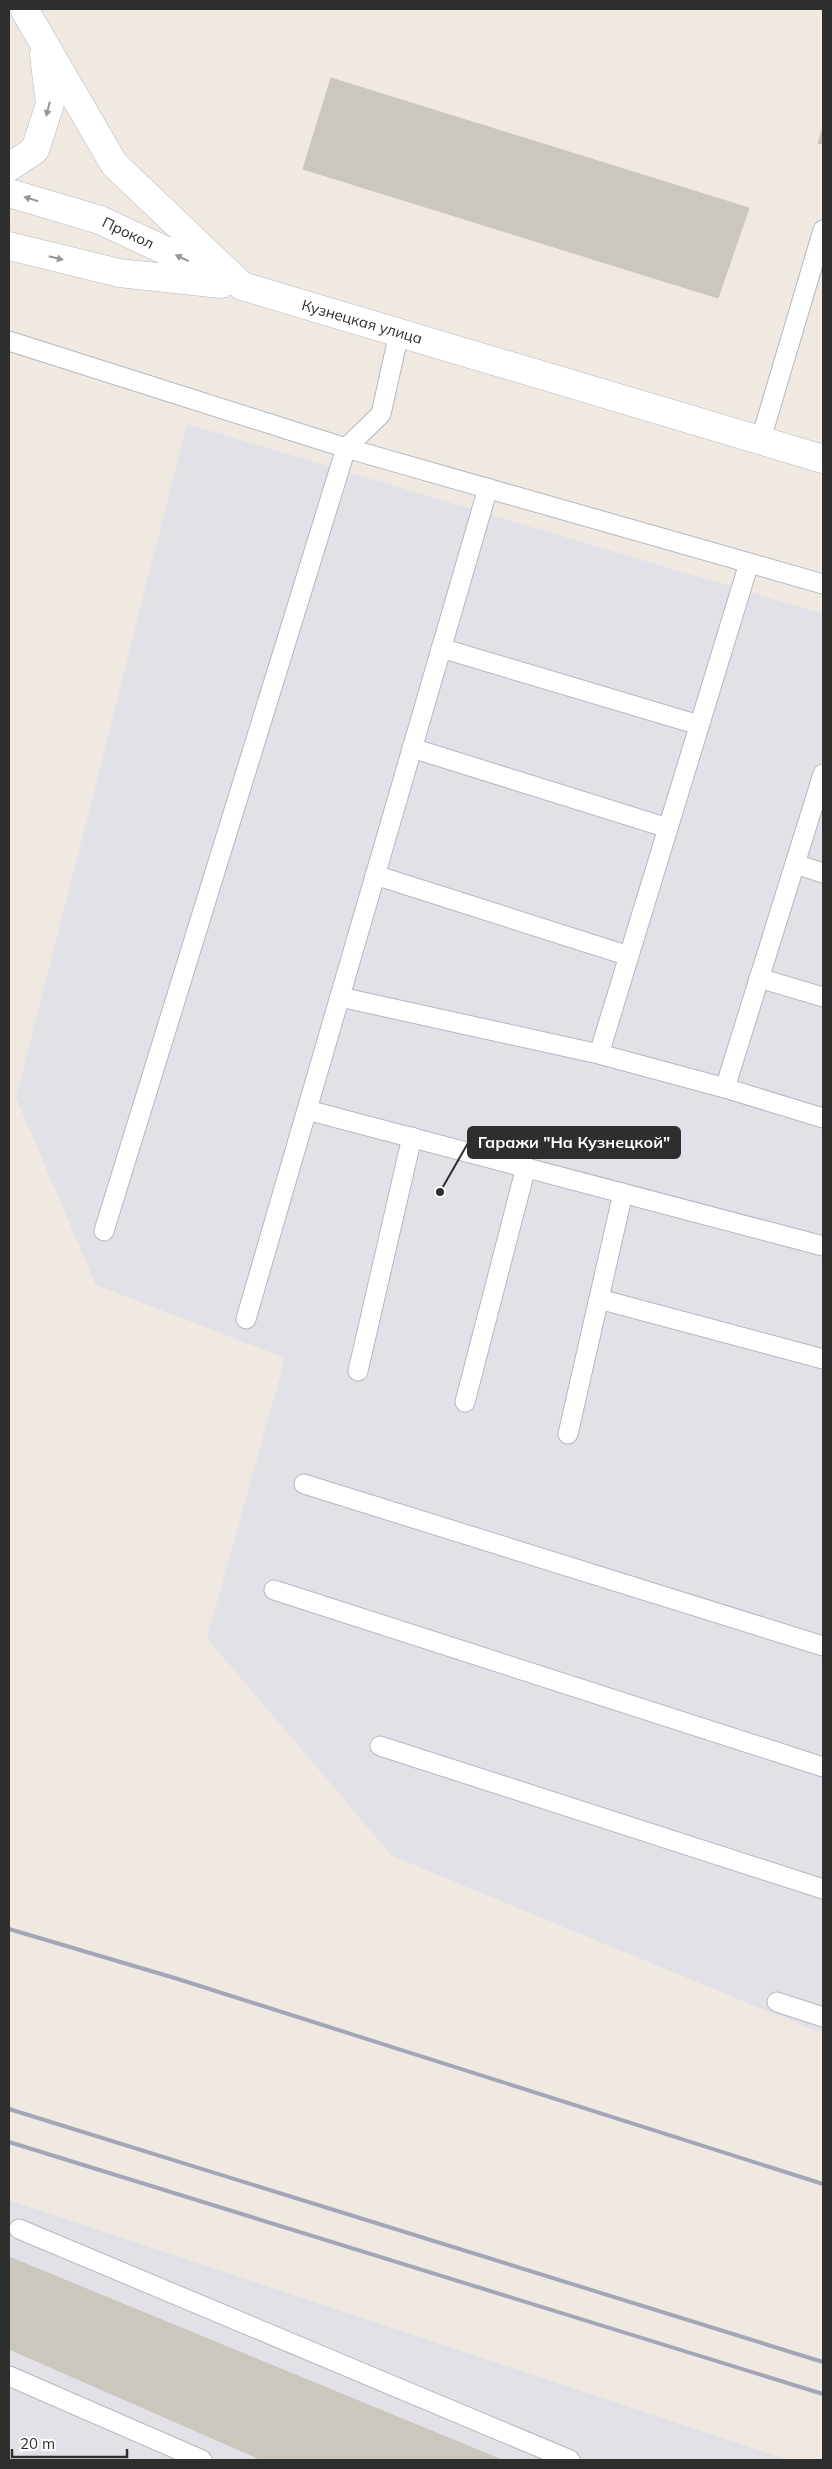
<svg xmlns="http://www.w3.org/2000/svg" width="832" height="2469" viewBox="0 0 832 2469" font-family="Mulish,sans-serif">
<rect width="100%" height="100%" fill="#efe9e1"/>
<g fill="#e3e1e8">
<path d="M187,424l636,190v1420l-431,-178 -185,-218 78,-280 -189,-73 -80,-187z"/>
<path d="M9,2200l780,260h-780z"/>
</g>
<g fill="#cbc7bf" stroke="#cbc5ba">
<path d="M331,78l418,130 -31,90 -415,-129z"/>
<path d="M823,128v16l-5,-1z"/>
<path d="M9,2257l493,203h-240l-253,-111z"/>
</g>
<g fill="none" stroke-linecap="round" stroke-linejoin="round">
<g stroke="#b4b7c1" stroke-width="21">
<g id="lane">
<path d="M9,341l337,107 35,-34 18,-81"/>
<path d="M761,439l62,-209"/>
<path d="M441,648l258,77"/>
<path d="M412,748l256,80"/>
<path d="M795,864l28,9"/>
<path d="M375,875l254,81"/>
<path d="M759,978l64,19"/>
<path d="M340,997l259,57 126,34 98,30"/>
<path d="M599,1054l150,-491"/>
<path d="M725,1088l98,-314"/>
<path d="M307,1110l516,136"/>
<path d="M104,1231l242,-783 477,136"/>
<path d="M599,1299l224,60"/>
<path d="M246,1319l242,-831"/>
<path d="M358,1371l54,-234"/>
<path d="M465,1402l61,-235"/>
<path d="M568,1434l55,-241"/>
<path d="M304,1484l519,162"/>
<path d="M274,1590l549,177"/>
<path d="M380,1746l443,143"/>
<path d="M777,2002l46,15"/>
<path d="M19,2229l551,231"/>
<path d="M9,2376l193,84"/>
</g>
</g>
<g stroke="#b4b7c1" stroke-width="29">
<g id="secondary">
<path d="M24,9l90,155 128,122 581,173"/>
<path d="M9,167l26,-17 15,-46 -6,-49"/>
<path d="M9,193l91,27 122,57"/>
<path d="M9,246l110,27 102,11"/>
</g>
</g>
<use href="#lane" stroke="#fff" stroke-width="19"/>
<use href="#secondary" stroke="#fff" stroke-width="28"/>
<g stroke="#a3a6b8" stroke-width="4">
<path d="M9,1929l169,50 645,205"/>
<path d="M9,2109l814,253"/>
<path d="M9,2142l814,252"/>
</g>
</g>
<defs><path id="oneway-solid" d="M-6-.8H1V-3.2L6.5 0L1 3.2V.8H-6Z" transform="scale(1.25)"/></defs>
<g fill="#969696">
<use href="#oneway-solid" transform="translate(48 109) rotate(104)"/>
<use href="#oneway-solid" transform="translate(31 199) rotate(-163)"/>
<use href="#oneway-solid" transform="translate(56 258) rotate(14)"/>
<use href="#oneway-solid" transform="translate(182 258) rotate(-155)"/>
</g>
<g text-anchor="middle" stroke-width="5" stroke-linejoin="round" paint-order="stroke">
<g font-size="15" fill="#2e2e2e" stroke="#fff">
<text transform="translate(128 233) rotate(25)" y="5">Прокол</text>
<text transform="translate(362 322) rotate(16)" y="5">Кузнецкая улица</text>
</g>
</g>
<path fill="none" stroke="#2e2e2e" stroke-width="2" d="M440 1192L468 1143"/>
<circle fill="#2e2e2e" stroke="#fff" stroke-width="2" cx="440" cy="1192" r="5"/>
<rect fill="#2e2e2e" stroke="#2e2e2e" stroke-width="2" x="468" y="1127" width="212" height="31" rx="5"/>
<g font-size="16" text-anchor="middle" font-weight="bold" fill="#fff">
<text x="574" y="1148">Гаражи "На Кузнецкой"</text>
</g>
<rect width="832" height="2469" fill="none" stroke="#2e2e2e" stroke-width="20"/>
<path d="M12 2449v8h115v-8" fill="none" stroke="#2e2e2e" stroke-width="2.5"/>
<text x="20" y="2449" font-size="15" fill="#2e2e2e" stroke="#ffffff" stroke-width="4" paint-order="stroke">20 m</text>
</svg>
